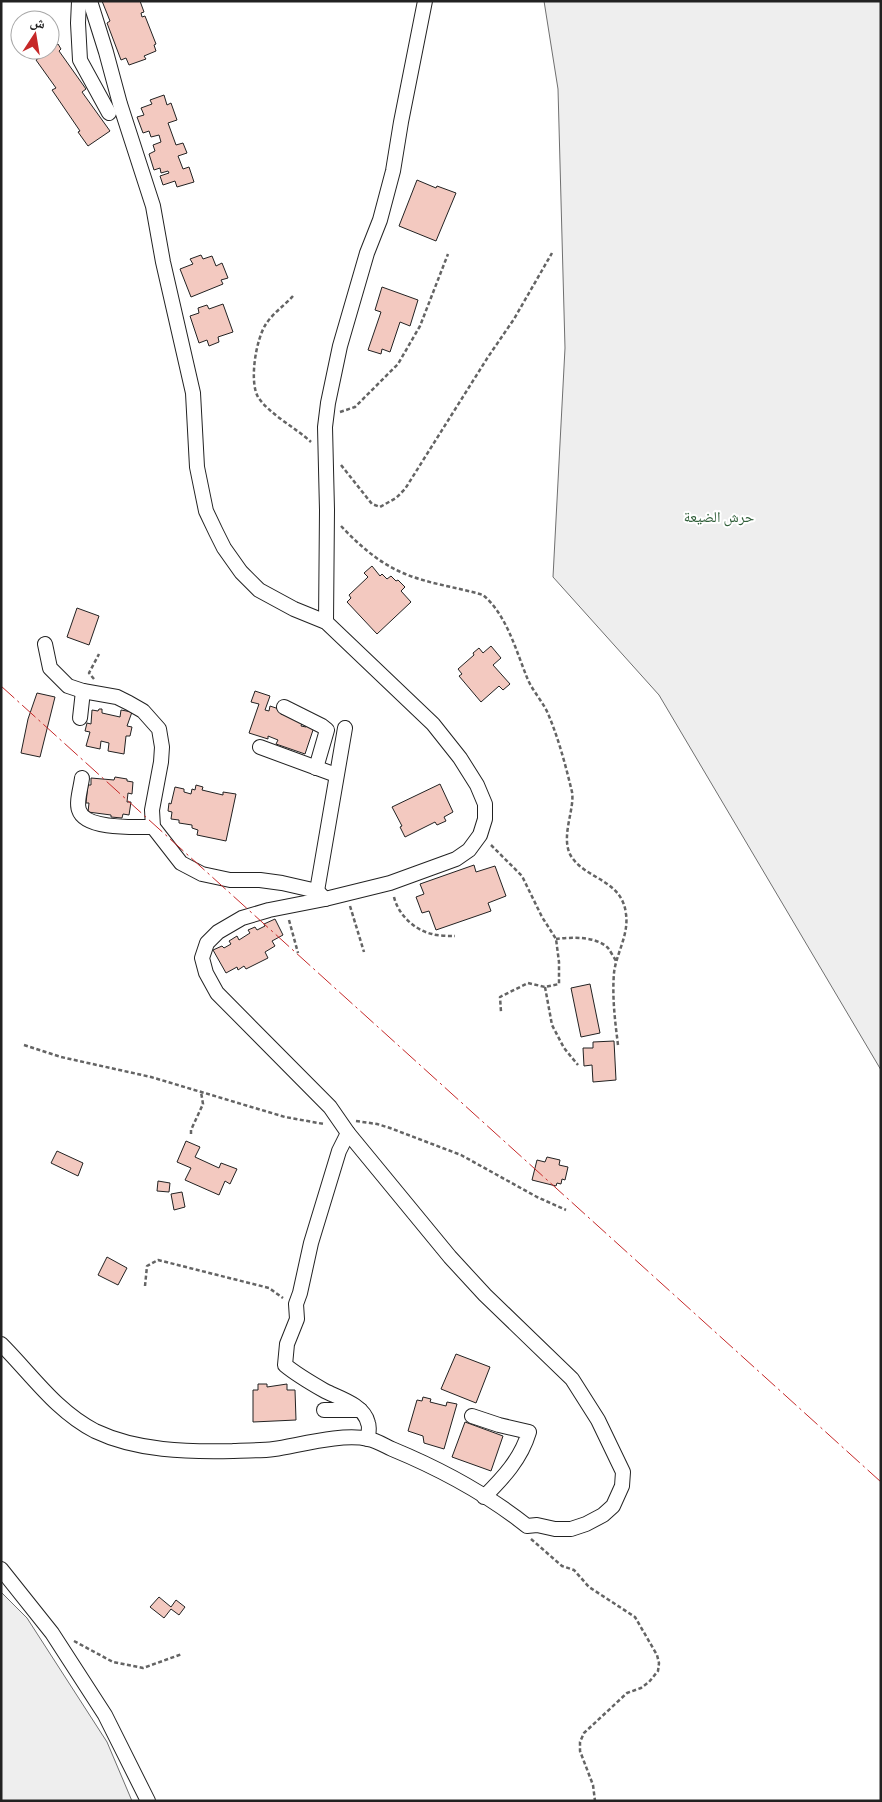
<svg xmlns="http://www.w3.org/2000/svg" width="882" height="1802" viewBox="0 0 882 1802" font-family="'Source Sans 3','Noto Naskh Arabic',sans-serif">
<rect width="100%" height="100%" fill="#fff"/>
<g fill="#eee" stroke="#6f6f6f">
<path d="M544,1h337v1069l-222,-375 -106,-118 12,-229 -7,-259z"/>
<path d="M1,1592l26,26 80,124 25,59h-131z"/>
</g>
<g fill="#f3c9c0" stroke="#222">
<path d="M102,1h38l4,11 -3,1 1,4 3,-1 11,28 -2,1 2,6 -12,5 2,3 -17,6 -3,-7 -5,2 -14,-37 3,-2z"/>
<path d="M58,44l3,5 -2,2 27,38 -4,3 28,39 -22,15 -10,-14 2,-1 -28,-41 4,-2 -20,-28z"/>
<path d="M164,95l3,10 4,-2 6,17 -9,3 8,22 7,-2 4,10 -9,3 5,13 6,-2 5,15 -17,5 -2,-6 -12,4 -3,-9 9,-3 -1,-2 -7,2 -1,-5 -6,2 -5,-16 6,-3 -2,-6 8,-3 -2,-7 -8,2 -2,-6 -6,2 -6,-16 7,-2 -3,-7 11,-4 -2,-4z"/>
<path d="M417,180l19,8 1,-2 19,7 -20,48 -37,-15z"/>
<path d="M201,255l2,4 9,-3 4,10 6,-3 6,15 -7,2 2,4 -32,13 -11,-28 13,-5 -3,-5z"/>
<path d="M382,287l36,13 -8,26 -10,-4 -10,30 -8,-3 -1,5 -13,-4 13,-38 -6,-2z"/>
<path d="M223,304l10,28 -15,5 1,5 -10,4 -2,-6 -8,3 -9,-27 9,-3 -1,-5 9,-3 2,4z"/>
<path d="M372,566l8,10 2,-2 5,5 4,-3 5,5 2,-1 7,7 -4,4 10,11 -34,32 -30,-32 4,-4 -2,-3 19,-18 -4,-4z"/>
<path d="M77,608l22,8 -10,29 -22,-8z"/>
<path d="M491,646l10,12 -8,7 17,19 -7,6 -4,-4 -18,16 -22,-26 3,-2 -4,-5 16,-14 -1,-2 6,-5 4,5z"/>
<path d="M255,691l15,5 -5,14 4,1 1,-5 9,3v2l3,1 -1,2 22,6 -2,6 5,1 1,-2 7,2 -9,27 -29,-10 2,-4 -10,-4v3l-19,-6 10,-29 -8,-2z"/>
<path d="M37,693l18,4 -15,60 -19,-4 7,-34z"/>
<path d="M99,709h3v4l18,4 1,-7 11,2 -5,14 5,1 -2,9h-4l-2,18 -16,-3 1,-8 -8,-2 -1,8 -14,-3 4,-14 -5,-1 2,-8 4,1 1,-14 6,1z"/>
<path d="M115,777l12,2v2l6,1 -1,12 -4,-1 -1,9h4l-2,13 -6,-1 -1,4 -11,-1v-2l-23,-3 1,-9h-3l2,-18h3v-7l23,2z"/>
<path d="M440,784l13,28 -9,5 2,4 -9,4 -2,-3 -30,15 -5,-10 2,-1 -10,-19z"/>
<path d="M196,785l7,2 -1,3 21,5v-3l13,2 -10,47 -29,-6 1,-5 -6,-2v-3l-13,-2v-3l-8,-1 1,-7 -4,-1 1,-8 2,1 4,-17 9,2v3l7,2 1,-5 3,1z"/>
<path d="M474,865l2,7 19,-6 11,30 -18,7 3,8 -55,19 -7,-19 -7,2 -6,-16 8,-3 -4,-10z"/>
<path d="M275,919l8,16 -11,6 3,5 -10,6 3,6 -22,11 -2,-3 -6,4 -1,-3 -11,6 -13,-23 9,-4 2,2 7,-4 -2,-3 8,-5 2,4 11,-7 -2,-3 7,-3 2,3 8,-4 -1,-2z"/>
<path d="M590,984l10,49 -19,4 -10,-49z"/>
<path d="M614,1041l2,39 -23,2 -1,-17 -8,1 -1,-18h10v-6z"/>
<path d="M186,1141l14,6 -5,10 24,11 2,-5 16,6 -7,15 -5,-3 -6,14 -34,-15 6,-12 -14,-6z"/>
<path d="M57,1151l26,12 -5,13 -27,-13z"/>
<path d="M547,1157l13,3 -1,5 9,2 -3,13 -3,-1 -1,5 -4,-1 -1,3 -24,-6 5,-20 8,2z"/>
<path d="M158,1181l12,2 -1,9 -12,-1z"/>
<path d="M182,1192l3,15 -11,3 -3,-16z"/>
<path d="M107,1257l20,11 -9,17 -20,-10z"/>
<path d="M456,1354l34,13 -14,36 -35,-14z"/>
<path d="M258,1384h9v3l20,-3v6h8l1,30 -43,2v-32h5z"/>
<path d="M423,1397l8,2 -1,3 16,4 1,-4 10,2 -13,45 -20,-6 -1,-7 -15,-5 9,-31 5,1z"/>
<path d="M465,1422l38,14 -12,35 -39,-14z"/>
<path d="M159,1597l12,10 5,-7 9,7 -6,8 -8,-6 -7,9 -14,-11z"/>
</g>
<g fill="none" stroke-linecap="round" stroke-linejoin="round">
<g stroke="#222" stroke-width="16">
<g id="minor">
<path d="M79,1l-1,22 2,37 29,53"/>
<path d="M326,622l1,-112 -2,-83 3,-24 12,-57 27,-93 13,-33 13,-49 8,-49 24,-121"/>
<path d="M45,644l5,24 18,18 15,5 34,6 12,6 14,8 16,18 3,18 -1,15 -9,48 1,17 28,36 21,11 28,6h30l22,3 35,8 8,8"/>
<path d="M284,707l38,19 5,4 -11,38"/>
<path d="M80,718l3,-27"/>
<path d="M260,747l76,28"/>
<path d="M82,778c-1,9 -6,24 -3,32 6,20 57,17 74,17"/>
<path d="M317,891l28,-163"/>
<path d="M348,1133l-9,18 -28,92 -11,50 -4,11 1,15 -10,25 -2,21c12,10 26,18 40,26 14,7 39,14 43,32 2,4 0,11 0,16"/>
<path d="M1,1344c31,31 55,67 94,87 42,20 92,21 138,20 13,-1 28,0 41,-2 26,-4 69,-16 94,-10 8,1 17,7 24,10 46,19 96,46 135,77l10,-1 18,4h16l15,-5 17,-9 10,-9 9,-20 1,-14 -25,-52 -26,-41 -87,-84 -35,-38 -102,-124 -18,-26 -113,-114 -11,-20 -4,-15 5,-15 11,-11 24,-14 27,-8 56,-11 65,-16 66,-24 13,-9 11,-15 5,-16v-15l-8,-19 -17,-27 -27,-34 -107,-102 -32,-13 -35,-19 -18,-18 -17,-24 -8,-16 -10,-21 -9,-44 -4,-74 -30,-131 -10,-56 -33,-102 -14,-52 -16,-51"/>
<path d="M324,1410h36"/>
<path d="M472,1416l27,9 30,7c-8,27 -26,46 -45,65"/>
<path d="M1,1569l51,64 53,82 43,86"/>
</g>
</g>
<g stroke="#646464" stroke-width="2.5" stroke-dasharray="4 2.5" stroke-linecap="butt">
<path d="M293,296c-8,9 -20,17 -27,28 -10,15 -17,57 -8,73 11,17 38,31 53,45"/>
<path d="M340,412l15,-5 43,-43 22,-38 28,-72"/>
<path d="M341,465l31,39 8,3 16,-9 9,-9 83,-132 26,-38 38,-66"/>
<path d="M341,526c18,19 38,37 62,47 25,11 54,14 80,22 24,20 33,56 45,85 6,13 16,23 21,36 10,24 17,51 23,76 3,18 -12,45 -1,64 15,24 51,23 55,58 3,21 -10,40 -12,59 -2,24 1,48 4,72"/>
<path d="M94,679l-5,-6 10,-19"/>
<path d="M491,845l31,31 20,41 14,22 3,23v22l-14,3 -17,-4 -28,14 1,15"/>
<path d="M394,897c4,17 20,33 38,37 7,2 16,2 23,2"/>
<path d="M350,906l14,46"/>
<path d="M289,920l9,33"/>
<path d="M556,939c16,-2 40,-3 52,9 3,4 6,10 9,14"/>
<path d="M545,987l7,38 12,23 14,17"/>
<path d="M24,1045l37,12 90,20 134,40 39,7"/>
<path d="M356,1121l21,3 13,4 71,27 76,42 29,13"/>
<path d="M191,1134v-4l12,-26 -2,-12"/>
<path d="M145,1286l2,-20 11,-6 111,28 14,10"/>
<path d="M531,1539l31,27 12,4 15,17 46,30 22,38 2,8 -1,8 -9,11 -8,6 -14,5 -43,40 -4,9v9l13,34 2,16"/>
<path d="M74,1641l39,21 30,6 39,-14"/>
</g>
<use href="#minor" stroke="#fff" stroke-width="14"/>
<path stroke="#c62828" stroke-width="1" stroke-dasharray="18 4 2.5 4" stroke-linecap="butt" d="M1,686l880,796"/>
</g>
<g text-anchor="middle" stroke-width="4" stroke-linejoin="round" paint-order="stroke">
<g font-size="15" fill="#2f5e38" stroke="#fff">
<text x="719" y="522">حرش الضيعة</text>
</g>
</g>
<rect width="882" height="1802" fill="none" stroke="#222222" stroke-width="5"/>
<g transform="translate(35 35) rotate(12)"><circle r="24" fill="#ffffff" stroke="#a7a7a7"/>
<path d="M0-4L9 19L0 12L-9 19Z" fill="#c62828"/>
<text y="-8" font-size="14" font-weight="bold" text-anchor="middle" fill="#222222">ش</text>
</g>
</svg>
